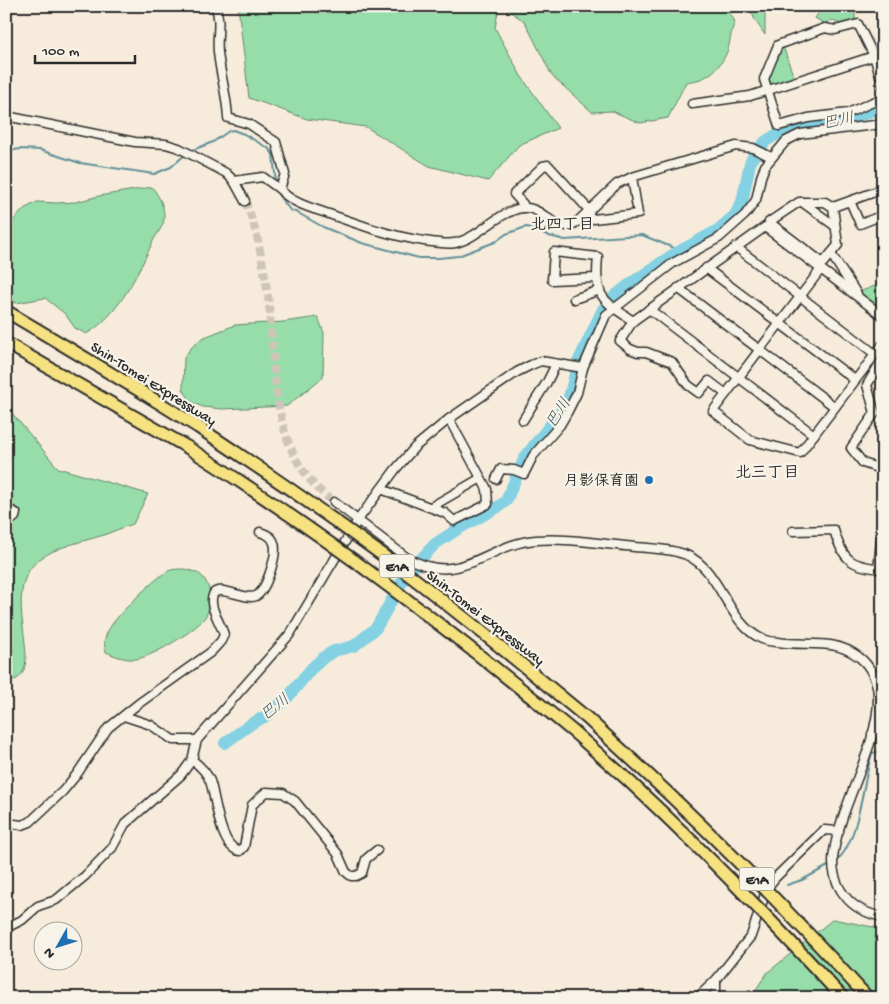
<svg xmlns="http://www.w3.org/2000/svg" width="889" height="1004" viewBox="0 0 889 1004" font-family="'Gochi Hand','Klee One',sans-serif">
<rect width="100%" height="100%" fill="#f7ecdb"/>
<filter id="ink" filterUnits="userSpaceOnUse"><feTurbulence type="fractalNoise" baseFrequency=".02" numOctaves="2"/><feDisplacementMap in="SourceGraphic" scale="10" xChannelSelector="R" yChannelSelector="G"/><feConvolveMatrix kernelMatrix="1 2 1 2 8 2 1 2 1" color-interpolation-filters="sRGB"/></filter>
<g filter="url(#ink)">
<g fill="#97ddaa" stroke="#61846a">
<path d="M238,6h261l-4,22 26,48 37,52 -39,17 -31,36 -59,-15 -63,-39 -59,-8 -58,-21z"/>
<path d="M503,6h220l5,3 7,13c-4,8 -4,15 -6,23 -2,12 -13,27 -24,32 -5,3 -13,4 -19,5l-18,36 -28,5 -28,-12 -20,1 -40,-36 -27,-54z"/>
<path d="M749,6h16v29l-10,-15z"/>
<path d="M824,6h38l-7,5v9l-15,4 -9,-4 -6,4 -10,-6z"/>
<path d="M783,46l11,32 -24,8 -2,-7 12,-32z"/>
<path d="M152,187c7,9 13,20 12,32 0,6 -7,15 -10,20 -15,33 -36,78 -68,95l-11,-6 -10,-14 -20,-16 -29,5 -10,-6v-69l18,-19 13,-7 20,1 19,-1 23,-6z"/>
<path d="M883,283v29l-24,-20z"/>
<path d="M318,317l6,16 -1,44 -36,29 -65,3 -19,-2 -12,-5 -8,-13 1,-31 6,-9 12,-11 33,-13 48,-3z"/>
<path d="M6,406l52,62 90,26 -15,30c-10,3 -19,7 -29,11 -22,7 -48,11 -67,26 -37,33 6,101 -20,118 -3,1 -8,2 -11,3z"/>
<path d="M184,569c14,3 20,5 25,20 4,11 1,23 -7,32 -11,12 -50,36 -66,38 -11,1 -21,-3 -30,-7 -2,-7 -2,-12 1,-19 4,-13 48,-55 61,-62 5,-2 11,-2 16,-2z"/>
<path d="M833,919l50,10v69h-133l17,-25z"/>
</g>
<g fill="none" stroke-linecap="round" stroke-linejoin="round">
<g stroke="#608f99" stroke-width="2">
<path d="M190,151l23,-9 16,-11 4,-1 11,4 24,14 5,6 3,30"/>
<path d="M6,152l13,-3 21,1 40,13 74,11 17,-7 15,-13"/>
<path d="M278,191l1,5 11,14 8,3 25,14 39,16 57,15h20l19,-2 37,-14 11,-8 20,-7 7,1 16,8 16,4 77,-5 39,16"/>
<path d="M836,861c23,-18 27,-81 36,-108l11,-2"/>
<path d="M787,885l15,-5 28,-15"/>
</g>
<path stroke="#83d1e2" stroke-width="12" d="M225,743l26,-19 15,-8 22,-19 23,-28 13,-12 10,-6 20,-5 22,-18 30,-53 29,-31 23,-15 40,-22 8,-6 19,-44 42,-53 12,-44 24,-51 12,-13 15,-12 41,-28 47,-26 17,-15 7,-13 8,-39 5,-10 11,-12 13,-8 31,-9 36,-4 37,-13"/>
<path stroke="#cec5b8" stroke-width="8" stroke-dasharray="8 4" stroke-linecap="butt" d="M245,201c13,30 18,63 23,95 9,72 -1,159 66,206"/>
<g stroke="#2b2b2b" stroke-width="11">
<g id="minor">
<path d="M215,6c7,15 1,31 3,46 2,22 9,43 10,66l21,6 27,18 9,32 -5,15"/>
<path d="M883,85l-9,-29 -16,-32 -23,6 -10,-2 -47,17 -14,34 15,47 29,-8 40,-5 25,-11 10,-3"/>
<path d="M692,104l58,-8 124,-40 9,-5"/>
<path d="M6,116l129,26 31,2 13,4 47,25 8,8 11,20"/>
<path d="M234,181l29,-4c5,4 10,7 15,11 3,2 6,6 9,8 11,9 28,13 42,18 31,11 62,22 95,27 10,1 21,4 31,2 24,-5 42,-31 67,-35 22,-3 32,28 55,14l40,-38 15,-7 104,-31 17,2 18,9"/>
<path d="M850,201l10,23 23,-9"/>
<path d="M799,202h26l8,5 5,38 -15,18 -54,-41z"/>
<path d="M802,202l33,24"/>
<path d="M833,207l50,-18"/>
<path d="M524,208l-1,-4 -9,-10 29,-28 5,-1 42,46"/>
<path d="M585,215l8,4 45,-5 -6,-37"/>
<path d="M736,247l139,107"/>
<path d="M831,254l26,40"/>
<path d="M706,268l149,112"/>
<path d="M596,278l-44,2 2,-28 44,5c-4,40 4,43 35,64"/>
<path d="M678,288l157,119"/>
<path d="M574,299l26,-9"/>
<path d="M649,309l165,126"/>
<path d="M883,316l-118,-89 -132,94 -13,20 10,8 8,3h8l26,10 16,23 11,8 10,-12 17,13 -13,17 37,29 50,13 83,-109"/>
<path d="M883,358l-16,27 8,28 -24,35 12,15 20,7"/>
<path d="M726,394l95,-125"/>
<path d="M523,420l24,-38 9,-18"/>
<path d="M496,479l5,-10 13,1 10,4 9,-18 27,-31 8,-14 9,-18 6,-25"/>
<path d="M381,489l64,24 9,8 34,-17 -1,-15 -38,-70"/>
<path d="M334,502l72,55c55,32 79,-13 130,-17 30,-2 59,3 89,6 17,2 35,2 52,6 44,9 46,69 85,87 5,2 10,3 16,3 29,5 55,-5 81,15 11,8 19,25 19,39 1,49 -36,105 -44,155 -3,16 1,33 11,45 9,12 23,18 38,21"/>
<path d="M431,507l50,-29"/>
<path d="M6,511h6l4,2 -1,4 -9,7"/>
<path d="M793,531l41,-1c9,31 17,36 49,39"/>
<path d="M878,569l5,-47"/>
<path d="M124,716l27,9 22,15h24"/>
<path d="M872,734l11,-3"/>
<path d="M192,760c7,5 15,13 18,21 6,16 9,67 30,70l4,-4 8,-42 14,-13 17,1 12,8 43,53 8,18 5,4h5l6,-3 4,-14 11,-9"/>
<path d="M6,823l16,2 8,-3 33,-31 14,-17 31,-46 30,-24 73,-52 10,-11 3,-6c-3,-12 -16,-28 -11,-40 4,-12 32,6 43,1 10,-5 22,-42 18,-53 -2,-7 -8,-9 -14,-11"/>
<path d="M6,928l16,-8 16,-14 18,-6 29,-24 27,-28 13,-24 56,-49 11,-15 5,-20 93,-106 68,-114 37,-50 20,-23 34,-28 68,-47 14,-7 10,-4 42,7 23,-53 67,-52 46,-25 26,-23 11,-15 5,-23 4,-11 21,-25 14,-7 83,-10"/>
<path d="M697,998l19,-18 35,-44 16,-48 8,-10 49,-48 15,1"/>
<path d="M713,998l3,-7v-11"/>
</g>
</g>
<g stroke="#2b2b2b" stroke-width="15">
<g id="highway">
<path d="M6,311l131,78 61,38"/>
<path d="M6,343l181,104"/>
<path d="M587,718l53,49"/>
<path d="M575,733l54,48"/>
</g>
</g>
<use href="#minor" stroke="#f7f3e8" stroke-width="8"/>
<use href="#highway" stroke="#f6e281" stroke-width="11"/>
<g stroke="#2b2b2b" stroke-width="15" stroke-linecap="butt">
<g id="highway-bridge">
<path d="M198,427c68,45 136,92 202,141 64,48 125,99 187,150"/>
<path d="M187,447c136,86 264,183 388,286"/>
<path d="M640,767c80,74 155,151 228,231"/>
<path d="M629,781c74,69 145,142 214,217"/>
</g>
</g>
<use href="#highway-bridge" stroke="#f6e281" stroke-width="11"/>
</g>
</g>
<circle fill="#1f6fb2" stroke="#f7f3e8" stroke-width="2" cx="649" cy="480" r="5"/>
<g text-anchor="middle" stroke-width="4.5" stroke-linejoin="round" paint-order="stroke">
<g fill="#f7f3e8" stroke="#686764" stroke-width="1">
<rect x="379.5" y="554.5" width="35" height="23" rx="4"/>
<rect x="739.5" y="867.5" width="35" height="23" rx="4"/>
</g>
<g font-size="14" font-weight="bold" fill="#2b2b2b">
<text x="397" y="571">E1A</text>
<text x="757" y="884">E1A</text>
</g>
<g font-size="15" fill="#2b2b2b" stroke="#f7f3e8">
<text transform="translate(154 383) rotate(32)" y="5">Shin-Tomei Expressway</text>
<text transform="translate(486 617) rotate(38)" y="5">Shin-Tomei Expressway</text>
</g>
<g font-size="15" font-weight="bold" fill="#2b2b2b" stroke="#f7f3e8" text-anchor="end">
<text x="639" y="485">月影保育園</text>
</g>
<g font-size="16" font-style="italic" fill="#415459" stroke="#f7f3e8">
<text transform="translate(838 119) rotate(-11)" y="6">巴川</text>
<text transform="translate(557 412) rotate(-57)" y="6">巴川</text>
<text transform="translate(274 706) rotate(-38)" y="6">巴川</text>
</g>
<g font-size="16" font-weight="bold" fill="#2b2b2b" stroke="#f7f3e8">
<text x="562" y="229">北四丁目</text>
<text x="767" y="477">北三丁目</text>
</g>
</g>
<rect width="889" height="1004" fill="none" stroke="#f7f3e8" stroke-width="25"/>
<rect x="12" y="12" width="864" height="979" fill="none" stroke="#2b2b2b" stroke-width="2" filter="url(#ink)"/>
<g transform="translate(58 946) rotate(231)"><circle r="24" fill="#f7f3e8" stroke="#a5a39c"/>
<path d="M0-4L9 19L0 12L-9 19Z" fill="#1f6fb2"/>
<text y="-8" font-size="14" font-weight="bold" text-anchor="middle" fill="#2b2b2b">N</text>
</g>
<path d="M35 55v8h100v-8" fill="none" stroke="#2b2b2b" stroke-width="2.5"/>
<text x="42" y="55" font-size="15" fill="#2b2b2b" stroke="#f7f3e8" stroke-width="4" paint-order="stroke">100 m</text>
</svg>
